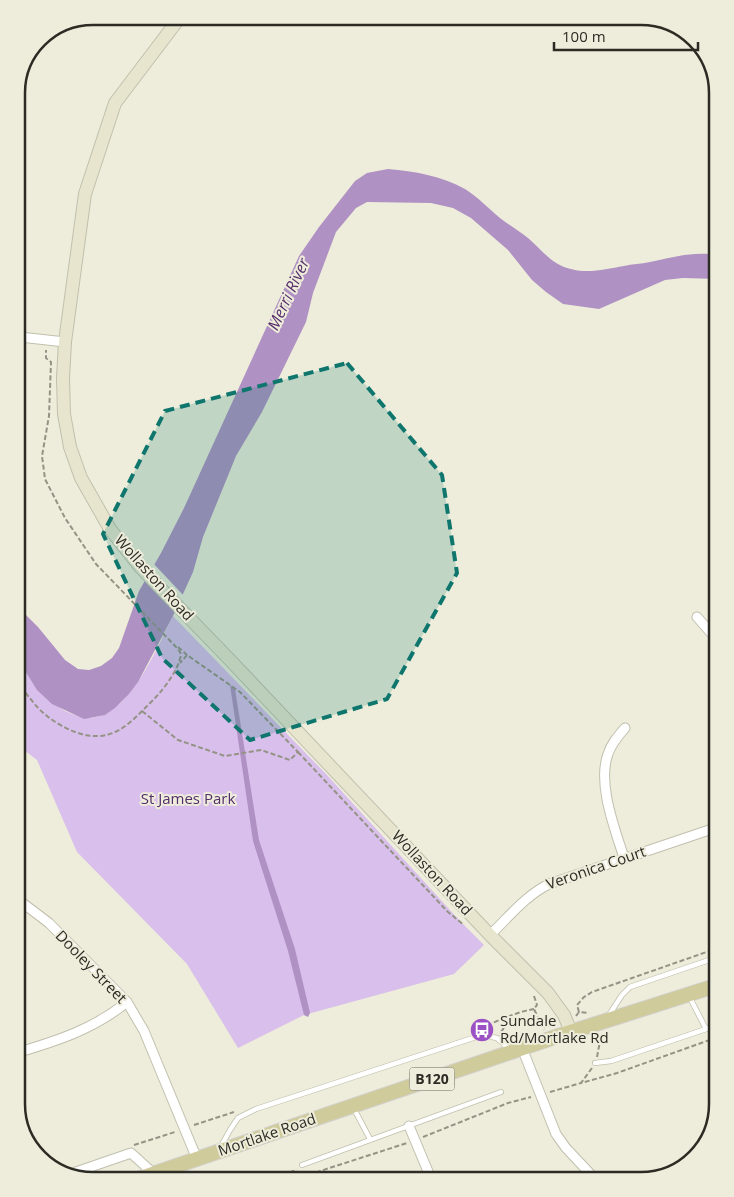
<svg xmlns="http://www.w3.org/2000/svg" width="734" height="1197" viewBox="0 0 734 1197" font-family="'Open Sans',sans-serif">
<rect width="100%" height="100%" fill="#eeeddb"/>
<path fill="#d9bfeb" d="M173,616l154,159 132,145 25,25 -30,29 -150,41 -66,33 -51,-84 -110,-112 -40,-92 -21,-16v-88c14,17 27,36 42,50 4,4 11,7 17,9 48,19 81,-66 98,-99z"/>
<g fill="#af91c3">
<path d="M388,169c26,2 54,7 77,20 13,8 24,20 35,29 9,7 19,13 28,20 14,12 24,27 43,31 18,5 35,0 53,-3 8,-2 17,-2 26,-4 25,-5 42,-11 68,-7v24l-35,-1 -18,2 -66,29 -36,-5 -17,-12 -14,-12 -24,-30 -37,-32 -18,-10 -22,-5 -64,-1 -11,6 -20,24 -23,61 -7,29 -44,90 -26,44 -33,81 -10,35 -20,44 -35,66 -9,12 -14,14 -10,7 -21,4 -32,-15 -15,-14 -21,-34v-51l22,22 27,33 13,9 11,1 12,-4 11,-8 7,-10 20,-57 22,-38 23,-45 115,-252 20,-29 36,-46 12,-8z"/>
<path d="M230,685l5,4 24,151 36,109 15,64 -2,4 -4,-2 -16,-64 -35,-110z"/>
</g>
<path fill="#eeeddb" d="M152,562l32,34 -6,16 -34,-35z"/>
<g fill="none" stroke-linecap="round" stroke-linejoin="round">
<g stroke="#c1c0ae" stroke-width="6">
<g id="lane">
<path d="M689,996l17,33"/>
<path d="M609,1015l13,-20 8,-8 88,-30"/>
<path d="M595,1063l16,-2 107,-36"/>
<path d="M353,1107l17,32"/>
<path d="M221,1146l9,-16 8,-12 18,-9 226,-74 15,3 12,11"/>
<path d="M302,1165l199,-73"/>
</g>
</g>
<g stroke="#c1c0ae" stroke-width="11">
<g id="street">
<path d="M16,335l4,2 45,5"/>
<path d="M697,617l21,24"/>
<path d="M624,858c-9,-29 -27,-74 -16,-104 3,-10 10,-18 17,-26"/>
<path d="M16,898l33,25 78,79 17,29 53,128"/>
<path d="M490,935c19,-18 35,-39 59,-51l169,-57"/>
<path d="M522,1048l34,86 10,14 31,33"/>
<path d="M16,1053c41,-12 78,-24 111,-51"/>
<path d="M409,1126l23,55"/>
<path d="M70,1174l61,-21 22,20"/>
</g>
</g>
<g stroke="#c1c0ae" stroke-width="14">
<path id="secondary" d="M181,16l-66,87 -30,91 -20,148 -2,36 1,36 6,33 11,31 29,51 30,38 89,92 261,276 58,58 16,22 7,17"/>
</g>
<g stroke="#d1d0cf" stroke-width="16">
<path id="primary" d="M132,1181l426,-145 160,-51"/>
</g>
<g stroke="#949386" stroke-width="2" stroke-dasharray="5 2.5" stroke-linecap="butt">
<path d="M178,647l9,8"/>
<path d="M16,681c10,11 19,26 31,35 18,14 45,27 68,16 13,-6 23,-17 33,-27 12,-11 31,-34 33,-51l-3,-5 -82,-85 -31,-46 -20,-39 -3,-23 7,-40 2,-54 -5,-4v-8"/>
<path d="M142,711l36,29 47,16 36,-6 29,10 8,-8 -58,-60 -53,-37 -7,8"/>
<path d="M298,752l150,160 16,13"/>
<path d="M534,996l3,9 -3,4 10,21"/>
<path d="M579,1012l-2,-7 7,-8 8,-5 126,-44"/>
<path d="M576,1016l3,-4 10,1"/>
<path d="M544,1027l10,-3"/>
<path d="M480,1028c18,-7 36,-16 54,-19"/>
<path d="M501,1032l10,-14"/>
<path d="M597,1057l3,-16 -2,-6"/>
<path d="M592,1068l-11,15 36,-10 101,-36"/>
<path d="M550,1092l31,-9"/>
<path d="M194,1125l40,-13"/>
<path d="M423,1137l85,-34 23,-6"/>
<path d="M134,1145l41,-13"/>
<path d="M57,1170l6,-2"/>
<path d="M301,1172l13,1 93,-30"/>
<path d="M261,1181l36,-11"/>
</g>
<use href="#lane" stroke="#fff" stroke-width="4.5"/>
<use href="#street" stroke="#fff" stroke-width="9"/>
<use href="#secondary" stroke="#e7e5cd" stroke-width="12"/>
<use href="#primary" stroke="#d0cb9b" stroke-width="14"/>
</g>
<path fill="#0f766e" fill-opacity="0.2" stroke="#0f766e" stroke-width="4" stroke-dasharray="10 6" stroke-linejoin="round" d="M347,363l95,112 15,98 -70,126 -137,41 -88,-82 -59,-124 62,-123z"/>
<defs>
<g id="bus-disc" transform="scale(1.25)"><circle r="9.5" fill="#9b51c4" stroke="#eeeddb"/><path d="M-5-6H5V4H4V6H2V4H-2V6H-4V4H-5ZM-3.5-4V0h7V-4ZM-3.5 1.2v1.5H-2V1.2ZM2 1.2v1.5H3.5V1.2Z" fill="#fff"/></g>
</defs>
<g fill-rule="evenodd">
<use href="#bus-disc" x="482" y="1030"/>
</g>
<g text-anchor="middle" stroke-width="4" stroke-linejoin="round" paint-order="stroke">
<rect fill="#eeeddb" stroke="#66655b" stroke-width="1" x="409.5" y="1067.5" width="45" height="23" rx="4"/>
<g font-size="14" font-weight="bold" fill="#2c2b24">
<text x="432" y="1084">B120</text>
</g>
<g font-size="15" fill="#2c2b24" stroke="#eeeddb">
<text transform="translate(154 578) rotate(48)" y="5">Wollaston Road</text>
<text transform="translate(596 868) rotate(-19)" y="5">Veronica Court</text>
<text transform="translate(432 873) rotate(47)" y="5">Wollaston Road</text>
<text transform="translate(91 967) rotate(46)" y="5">Dooley Street</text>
<text transform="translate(267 1135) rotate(-19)" y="5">Mortlake Road</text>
</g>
<g font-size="15" fill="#532d6a" stroke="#eeeddb">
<text x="188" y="804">St James Park</text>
</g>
<g font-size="15" fill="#2c2b24" stroke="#eeeddb" text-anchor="start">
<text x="500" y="1026">Sundale<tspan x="500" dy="17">Rd/Mortlake Rd</tspan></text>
</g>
<g font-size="16" font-style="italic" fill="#552e6b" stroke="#eeeddb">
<text transform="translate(288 294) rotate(-65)" y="6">Merri River</text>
</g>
</g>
<path d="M0 0H734V1197H0ZM93 25H641A68 68 0 0 1 709 93V1104A68 68 0 0 1 641 1172H93A68 68 0 0 1 25 1104V93A68 68 0 0 1 93 25Z" fill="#eeeddb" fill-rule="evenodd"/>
<path fill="none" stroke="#2c2b24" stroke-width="2.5" d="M93 25H641A68 68 0 0 1 709 93V1104A68 68 0 0 1 641 1172H93A68 68 0 0 1 25 1104V93A68 68 0 0 1 93 25Z"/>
<path d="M554 42v8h144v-8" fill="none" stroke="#2c2b24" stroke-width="2.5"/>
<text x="562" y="42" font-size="15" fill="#2c2b24" stroke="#eeeddb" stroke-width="4" paint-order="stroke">100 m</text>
</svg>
